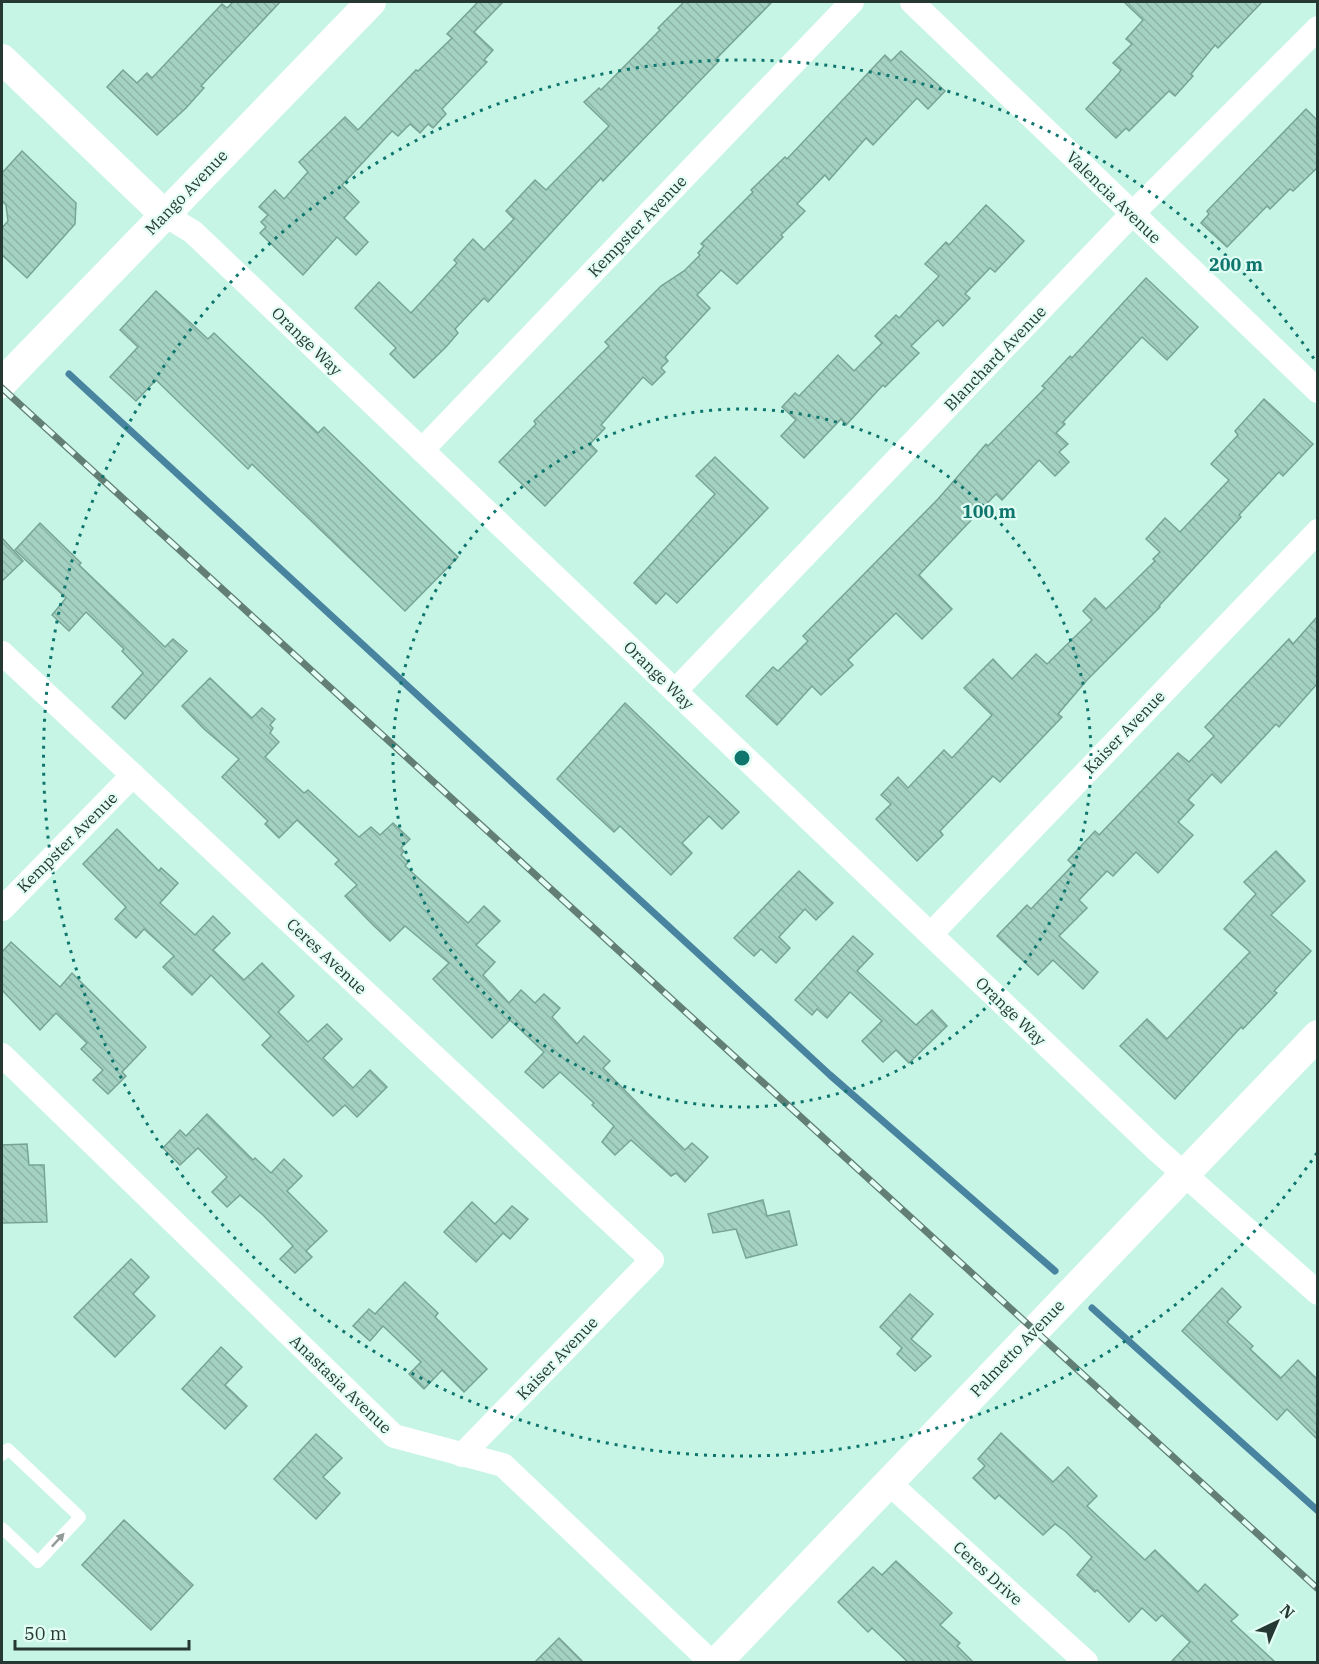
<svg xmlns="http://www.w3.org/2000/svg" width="1319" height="1664" viewBox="0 0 1319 1664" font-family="'IBM Plex Serif',serif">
<defs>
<pattern id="building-back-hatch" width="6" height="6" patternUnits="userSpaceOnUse" patternTransform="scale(1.5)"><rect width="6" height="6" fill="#a4d2c2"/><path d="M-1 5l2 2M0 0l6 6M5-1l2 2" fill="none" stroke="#8db5a7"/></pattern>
</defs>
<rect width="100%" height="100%" fill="#c6f5e5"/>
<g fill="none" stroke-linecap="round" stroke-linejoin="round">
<g stroke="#48849f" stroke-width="7">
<path d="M69,374l761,701 225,196"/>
<path d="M1092,1308l226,203"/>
</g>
</g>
<g fill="url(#building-back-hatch)" stroke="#77a495" stroke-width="1.5">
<path d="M233,2h47l-79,84 3,2 -18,20 -29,27 -50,-48 16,-17 14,13 10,-10 5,5 70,-74 5,4z"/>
<path d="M478,2h25l-29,30 19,18 -9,10 3,2 -45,47 4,5 -13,14 -5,-4 -8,9 -10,-9 -12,12 -6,-5 -50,54 17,17 -15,16 24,24 -12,13 -19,-18 -34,38 -43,-42 6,-6 -5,-5 7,-7 -9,-8 16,-17 9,9 24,-27 -9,-10 46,-45 13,13 58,-60 2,1 34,-33 -5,-4z"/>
<path d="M684,2h88l-57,58 3,2 -115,119 -2,-3 -113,124 -4,-4 -29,31 3,4 -12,14 -32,31 -24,-24 6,-6 -41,-40 24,-26 32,31 46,-50 -3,-3 19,-21 11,11 30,-31 -8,-8 29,-31 11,10 63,-64 -25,-24 15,-14 2,2 59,-60 -2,-2z"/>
<path d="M1124,2h138l-44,46 -3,-3 -24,29 2,2 -18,20 -6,-5 -40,40 -3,-3 -10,10 -30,-29 33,-36 2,-3 -8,-7 19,-19 -6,-5 17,-19z"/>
<path d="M901,51l44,40 -17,18 -11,-11 -44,47 -7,-7 -37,42 -4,-5 -28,29 8,7 -24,24 2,2 -46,47 -16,-14 -24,25 13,13 -45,49 3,4 -7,7 4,4 -13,13 -9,-8 -42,48 4,3 -15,16 7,7 -52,55 -46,-44 37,-38 -2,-3 75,-75 -4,-4 56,-56 23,-15 16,-16 -2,-2 6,-7 -3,-2 52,-52 -2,-2 34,-33 2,2 98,-104 6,6z"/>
<path d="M1306,109l11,11v48l-24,23 -3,-2 -20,20 -3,-3 -40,41 -26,-24 8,-9 -2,-3z"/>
<path d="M22,151l54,52 -1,21 -48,54 -25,-23v-27l6,-7 -2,-16 -4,-4v-28z"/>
<path d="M986,205l38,36 -29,31 -5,-4 -25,26 5,4 -27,28 -5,-6 -27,26 8,7 -34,34 -2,-2 -37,40 -5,-6 -37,39 -23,-22 15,-16 -14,-13 13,-14 4,3 39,-41 16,16 28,-28 -7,-7 21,-21 3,3 40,-42 -14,-12 21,-22 3,3z"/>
<path d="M1146,278l52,49 -31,33 -25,-23 -79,85 2,2 -9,9 12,11 -9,8 10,10 -14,14 -16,-16 -37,40 -6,-6 -77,81 33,34 -30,30 -26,-26 -48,47 5,5 -32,30 -9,-9 -35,39 -31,-29 27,-29 5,4 30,-30 -5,-5 135,-137 48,-55 2,2 57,-58 -3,-2 28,-30 2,2z"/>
<path d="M156,291l52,48 6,-6 104,100 6,-6 134,130 -53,54 -153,-147 -4,5 -92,-89 -20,21 -26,-24 28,-30 -18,-17z"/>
<path d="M1264,399l49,45 -30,32 -4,-4 -40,43 2,2 -82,89 1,1 -73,73 -29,34 4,3 -62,65 -7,-6 -53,55 3,4 -26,26 -41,-42 15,-15 -10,-9 17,-18 10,11 36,-38 8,8 40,-43 -28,-27 29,-29 19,20 24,-25 11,10 45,-44 -9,-9 12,-13 11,11 49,-48 -2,-2 7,-7 -14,-13 19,-21 15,14 49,-52 -18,-16 27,-29 -3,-4z"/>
<path d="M715,457l53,51 -91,95 -11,-10 -10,11 -22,-21 81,-89 -19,-18z"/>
<path d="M40,523l41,40 -2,2 86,82 8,-8 14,12 -62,68 -13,-12 31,-34 -21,-22 2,-2 -38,-37 -17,19 -17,-16 14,-17 -51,-48z"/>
<path d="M2,538l21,23 -21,20z"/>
<path d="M1317,617v67l-38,43 -3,-3 -55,59 -9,-9 -24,26 6,5 -16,17 15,13 -35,38 -22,-21 -23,24 -6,-5 -28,29 8,8 -28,28 39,36 -15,17 -30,-29 -15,15 -41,-39 30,-31 4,4 42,-44 -5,-5 27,-29 4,4 79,-82 11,9 25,-26 -9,-9 84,-88 4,5z"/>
<path d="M210,678l42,40 10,-10 13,11 -5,6 3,3 -3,5 9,9 -14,15 39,36 4,-3 51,47 12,-10 9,8 13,-12 17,16 -9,9 3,3 -3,4 7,7 -3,4 63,57 16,-17 16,15 -24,24 19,17 -12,13 26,28 12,-13 14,13 9,-9 16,14 -8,9 25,27 7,-8 26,25 -7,7 44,45 38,37 7,-7 16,14 -23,25 -9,-9 -5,3 -40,-36 -16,15 -13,-13 12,-16 -22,-21 2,-2 -34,-31 -17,16 -18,-16 19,-20 -34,-32 -18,18 -59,-59 16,-16 -44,-37 -15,15 -17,-16 -28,-29 12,-11 -22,-21 4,-4 -42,-40 -18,18 -14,-14 3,-3 -46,-44 17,-18 -35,-30 -22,-23z"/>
<path d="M625,703l114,109 -17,17 -13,-13 -27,27 10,10 -21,22 -51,-49 -6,6 -57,-53z"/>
<path d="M117,829l42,42 2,-3 17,15 -18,20 35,32 18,-19 17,17 -17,17 31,30 18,-17 32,33 -16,16 30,30 19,-18 15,15 -19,19 30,30 17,-18 17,17 -30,30 -12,-12 -12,11 -71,-71 9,-9 -60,-61 -19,20 -29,-28 11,-11 -30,-27 -8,9 -21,-19 11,-12 -43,-43z"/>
<path d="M1276,851l29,30 -34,34 40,36 -37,40 3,2 -34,36 -2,-2 -66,72 -55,-53 27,-27 20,20 83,-87 -26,-23 32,-35 -12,-12z"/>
<path d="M799,871l34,32 -17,17 -11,-11 -26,28 11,11 -14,15 -15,-14 -7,7 -20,-18z"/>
<path d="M853,936l20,18 -16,17 59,54 16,-15 15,16 -38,37 -13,-13 -13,12 -21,-21 20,-20 -32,-29 -23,26 -10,-9 -5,6 -17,-15z"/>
<path d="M11,942l49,45 12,-14 74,74 -24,25 4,4 -18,18 -15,-14 10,-10 -22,-21 6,-6 -31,-30 -16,17 -38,-40v-38z"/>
<path d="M207,1114l46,46 2,-2 16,15 13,-14 18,17 -15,15 40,40 -21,20 6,6 -17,16 -15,-14 13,-13 -30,-31 -23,-20 -13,12 -15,-15 15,-15 -29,-29 -18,17 -17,-17 17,-18 6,6z"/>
<path d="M27,1144l2,21h15l3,57 -45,1v-78z"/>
<path d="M763,1200l4,16 22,-5 8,34 -51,13 -10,-29 -23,4 -5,-19z"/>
<path d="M472,1202l23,22 17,-18 16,13 -18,20 -7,-6 -27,29 -32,-30z"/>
<path d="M131,1259l18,18 -16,17 22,22 -40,41 -41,-40z"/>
<path d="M405,1282l33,31 -3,4 52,52 -23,23 -22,-22 -18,19 -15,-15 12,-12 -38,-36 -13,15 -17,-15 16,-17 6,5z"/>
<path d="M1222,1288l19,19 -14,15 26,24 -3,3 31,29 17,-18 19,19v60l-30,-30 -10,11 -95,-89z"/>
<path d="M910,1294l23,20 -22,25 20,17 -16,15 -18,-17 5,-6 -22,-21z"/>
<path d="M221,1347l21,20 -17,18 22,21 -22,23 -43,-40z"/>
<path d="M1001,1433l52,49 15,-15 29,29 -10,10 58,54 10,-10 43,42 7,-8 33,31 -7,6 44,41h-104l19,-20 -28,-27 -6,6 -14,-13 -13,14 -32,-32 -2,2 -18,-17 15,-18 -27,-26 -10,-7 -12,11 -44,-40 -4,4 -22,-21 12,-12 -7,-7z"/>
<path d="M316,1434l26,24 -19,19 17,16 -24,26 -42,-40z"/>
<path d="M124,1520l69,65 -42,45 -69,-65z"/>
<path d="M896,1561l56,52 -12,12 20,18 -3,3 16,16h-65l-36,-34 -4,4 -30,-30 35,-35 9,8z"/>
<path d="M559,1638l24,24h-48z"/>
</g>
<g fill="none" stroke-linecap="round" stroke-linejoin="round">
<path stroke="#fff" stroke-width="12" d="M2,1455l6,-6 72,68 -42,45 -36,-34"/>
<g stroke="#fff" stroke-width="24">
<path d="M912,2l406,389"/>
<path d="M165,215l28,17 964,918 161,143"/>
<path d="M422,450l430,-448"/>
<path d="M2,653l650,607 -190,195"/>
<path d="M675,691l457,-477 186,-186"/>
<path d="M2,909l131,-134"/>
<path d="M931,934l387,-403"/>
<path d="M2,1055l392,381 109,29 208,197"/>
<path d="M890,1484l196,178"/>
</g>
<g stroke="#fff" stroke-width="30">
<path d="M2,59l163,156"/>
<path d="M2,383l369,-381"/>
<path d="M717,1662l601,-627"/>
</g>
<g stroke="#627e75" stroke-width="7">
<path id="rail" d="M2,388l1316,1201"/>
</g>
<use href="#rail" stroke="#e2fef4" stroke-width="4.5" stroke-dasharray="14" stroke-linecap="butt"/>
</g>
<defs><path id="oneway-solid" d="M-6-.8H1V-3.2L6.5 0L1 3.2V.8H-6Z" transform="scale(1.5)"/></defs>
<use fill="#929c99" href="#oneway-solid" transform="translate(58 1540) rotate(-47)"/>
<g fill="none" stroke="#0f766e" stroke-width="3" stroke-dasharray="3 6">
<circle cx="742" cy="758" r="349"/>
<path d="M1317 1153A698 698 0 1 1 1317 363"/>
</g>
<g text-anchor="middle" stroke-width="4.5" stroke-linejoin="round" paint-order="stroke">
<g font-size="16" fill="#263833" stroke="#e2fef4">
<text transform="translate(186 192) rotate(-46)" y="6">Mango Avenue</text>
<text transform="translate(1114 197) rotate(44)" y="6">Valencia Avenue</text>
<text transform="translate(637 226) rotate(-46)" y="6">Kempster Avenue</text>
<text transform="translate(307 341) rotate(44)" y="6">Orange Way</text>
<text transform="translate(995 358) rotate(-46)" y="6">Blanchard Avenue</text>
<text transform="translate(659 675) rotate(44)" y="6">Orange Way</text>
<text transform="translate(1124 732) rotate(-46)" y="6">Kaiser Avenue</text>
<text transform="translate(67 842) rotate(-45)" y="6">Kempster Avenue</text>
<text transform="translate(327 956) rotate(43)" y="6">Ceres Avenue</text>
<text transform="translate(1011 1011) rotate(44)" y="6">Orange Way</text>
<text transform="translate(1017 1348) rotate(-46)" y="6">Palmetto Avenue</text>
<text transform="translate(557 1358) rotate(-46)" y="6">Kaiser Avenue</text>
<text transform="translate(341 1384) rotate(44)" y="6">Anastasia Avenue</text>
<text transform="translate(988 1573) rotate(42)" y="6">Ceres Drive</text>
</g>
</g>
<circle cx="742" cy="758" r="9" fill="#0f766e" stroke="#e2fef4" stroke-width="3"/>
<g font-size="18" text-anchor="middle" font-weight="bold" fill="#0f766e" stroke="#e2fef4" stroke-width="4.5" stroke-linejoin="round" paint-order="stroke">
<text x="1236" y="271">200 m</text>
<text x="989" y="518">100 m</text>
</g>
<rect width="1319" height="1664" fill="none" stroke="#263833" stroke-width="6"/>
<g transform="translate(1277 1622) rotate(44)" stroke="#e2fef4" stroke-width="4.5" paint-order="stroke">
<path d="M0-4.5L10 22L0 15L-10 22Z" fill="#263833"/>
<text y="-9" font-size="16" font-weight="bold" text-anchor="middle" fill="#263833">N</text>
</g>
<path d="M15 1640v9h174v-9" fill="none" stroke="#263833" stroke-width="3"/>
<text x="24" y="1640" font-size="18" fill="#263833" stroke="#e2fef4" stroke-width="4.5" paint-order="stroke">50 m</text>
</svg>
